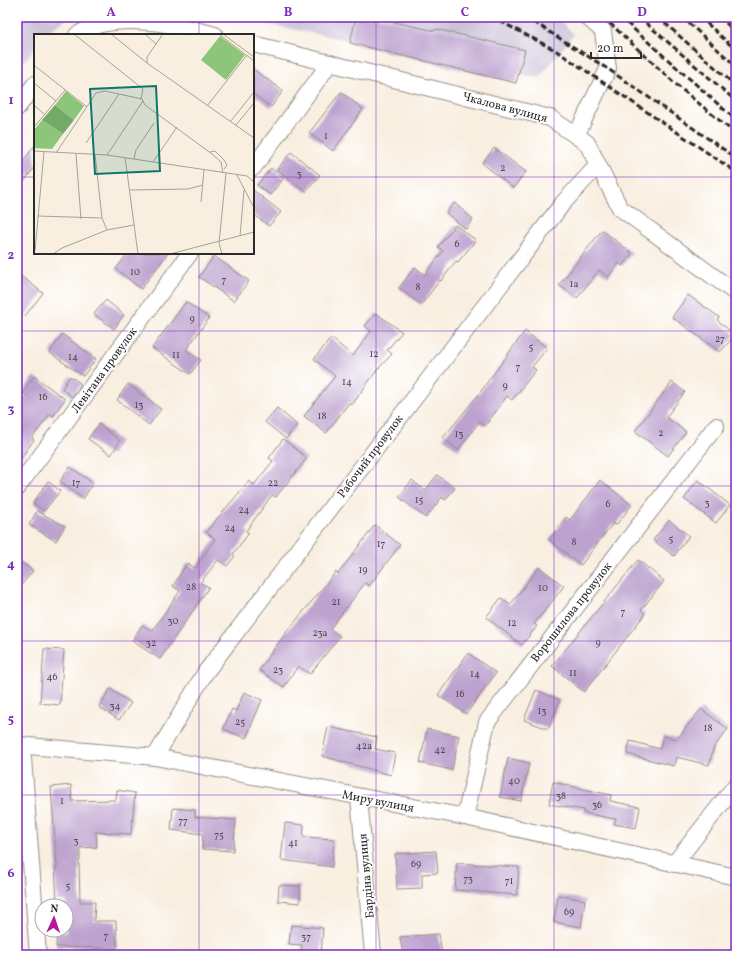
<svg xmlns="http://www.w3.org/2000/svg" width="753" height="972" viewBox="0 0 753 972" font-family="Vollkorn,serif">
<rect width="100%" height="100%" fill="#fff"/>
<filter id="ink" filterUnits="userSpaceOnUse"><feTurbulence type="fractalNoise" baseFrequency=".025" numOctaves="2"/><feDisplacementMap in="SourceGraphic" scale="8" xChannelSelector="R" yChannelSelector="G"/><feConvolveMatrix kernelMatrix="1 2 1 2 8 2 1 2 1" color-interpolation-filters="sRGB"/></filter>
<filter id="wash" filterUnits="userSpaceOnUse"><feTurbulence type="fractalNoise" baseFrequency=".012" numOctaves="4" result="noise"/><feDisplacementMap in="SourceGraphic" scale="16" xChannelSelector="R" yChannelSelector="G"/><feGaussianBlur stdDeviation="0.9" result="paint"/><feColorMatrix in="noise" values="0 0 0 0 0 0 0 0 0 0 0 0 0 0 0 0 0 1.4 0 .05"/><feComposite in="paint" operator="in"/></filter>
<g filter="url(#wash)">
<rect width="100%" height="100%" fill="#f9efe1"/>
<g fill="#c9bfd7">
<path d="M17,17h53l-19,12 -5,6h-11v13l-18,22z"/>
<path d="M230,17h326l18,17 -35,44z"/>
</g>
<g id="blocks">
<g fill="#bda2cf">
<path d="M356,17h15l64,14 1,-2 89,21 -9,33 -166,-40z"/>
<path d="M253,69l30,22 -12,16 -18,-13z"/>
<path d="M341,92l22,17 -30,42 -24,-18z"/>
<path d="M35,145v22l-18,24v-22z"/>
<path d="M494,148l32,24 -13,16 -31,-25z"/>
<path d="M291,152l29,23 -14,17 -29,-22z"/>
<path d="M271,168l12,11 -13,16 -13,-10z"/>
<path d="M253,190l28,22 -12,14 -16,-12z"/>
<path d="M454,203l19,16 -7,10 -20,-16z"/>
<path d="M455,225l21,15 -18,22 -2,-1 -15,20 -1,-1 -19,25 -22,-17 16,-21 10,8 18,-24 -5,-4z"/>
<path d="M602,230l30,23 -10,13 -3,-3 -11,14 -9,-7 -22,28 -18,-13z"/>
<path d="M128,253h40l-27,36 -25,-20z"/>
<path d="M214,256l35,25 -15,20 -35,-24z"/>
<path d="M17,273l26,20 -18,23 -8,-6z"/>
<path d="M688,295l31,22 -2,3 18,15 -15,17 -48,-35z"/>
<path d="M106,300l18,15 -10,14 -20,-15z"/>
<path d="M186,302l23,16 -23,32 15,10 -11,14 -38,-26z"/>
<path d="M376,313l26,19 -15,18 5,4 -15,16 -25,35 -3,-2 -23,30 -22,-17 31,-40 -21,-17 17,-21 22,18 18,-25 -6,-5z"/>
<path d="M525,331l22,17 -15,19 4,3 -24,30 -5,-4 -22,30 -6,-4 -21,28 -15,-12 35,-43z"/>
<path d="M62,334l34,25 -13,17 -33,-23z"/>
<path d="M34,376l31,23 -12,17 -3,-2 -18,24 2,2 -17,23v-54l10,-13 -5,-3z"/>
<path d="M70,376l11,8 -9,13 -10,-8z"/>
<path d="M672,382l13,10 -19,25 20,15 -18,24 -33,-25z"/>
<path d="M128,384l33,25 -12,16 -32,-25z"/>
<path d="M277,408l20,17 -11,14 -21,-17z"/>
<path d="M99,424l21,17 -9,14 -23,-16z"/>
<path d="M283,439l24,19 -31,39 -4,-2 -26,36 3,2 -16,21 2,2 -8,10 -9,-6 -18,23 9,4 -49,72 -28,-18 10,-16 10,6 28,-40 -7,-5 14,-23 8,5 20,-29 -9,-7 43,-51 5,4 19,-24 -4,-3z"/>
<path d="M70,467l23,16 -10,16 -23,-18z"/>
<path d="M437,475l18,13 -10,12 -3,-3 -16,21 -27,-21 13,-17 13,11z"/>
<path d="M600,480l32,25 -16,20 -3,-2 -32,42 -32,-25 17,-23 4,3z"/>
<path d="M698,480l32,25 -14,18 -32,-24z"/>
<path d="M48,481l12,10 -16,20 -11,-8z"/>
<path d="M37,511l28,15 -9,15 -27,-16z"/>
<path d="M669,520l20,16 -15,20 -21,-16z"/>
<path d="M375,525l25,20 -31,41 -4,-3 -35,46 10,7 -30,38 -12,-8 -14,21 -25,-17 26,-36 51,-62 2,2z"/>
<path d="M17,559l16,12 -16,19z"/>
<path d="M638,560l26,21 -23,29 4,4 -61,78 -32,-26z"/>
<path d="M539,567l25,19 -30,38 3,2 -15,19 -36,-28 15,-19 9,7z"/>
<path d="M44,649l20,1 -4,55 -20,-2z"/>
<path d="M468,653l28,20 -30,41 -28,-19z"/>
<path d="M110,689l21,14 -12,17 -20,-13z"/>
<path d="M536,690l24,10 -12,29 -24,-9z"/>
<path d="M244,692l18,8 -16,38 -23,-9 9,-20 4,2z"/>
<path d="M701,709l27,20 -14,18 -5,18 -33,-8 -2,9 -47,-12 3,-13 30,8 3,-13 14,3z"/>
<path d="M328,727l49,10 -2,12 20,4 -4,22 -69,-19z"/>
<path d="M427,729l32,7 -7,34 -32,-7z"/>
<path d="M508,758l21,5 -8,38 -21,-4z"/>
<path d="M553,782l58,13 -1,6 30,6 -4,21 -22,-4 2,-5 -33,-6 1,-3 -35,-6z"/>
<path d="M71,785l1,16 44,-1 1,-10 18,3 -4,41 -35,-2 1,15 -17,1v13h-1l1,41h15l-1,19h22l1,27 -61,-1 1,-15h9v-31h-9l-2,-33h2l-6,-81z"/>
<path d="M173,808l22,2v7l41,3 -3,31 -31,-2 1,-15 -32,-4z"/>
<path d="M285,823l19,2 -1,12 31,2 -2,28 -51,-7z"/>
<path d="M436,851l2,22 -16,1v14l-25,1 -2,-35z"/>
<path d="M457,863l62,4 -2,28 -62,-5z"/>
<path d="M279,885l21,1v17l-22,-2z"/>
<path d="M558,895l27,5 -4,27 -27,-5z"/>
<path d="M291,925l32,3 -2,27h-20l1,-10 -13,-1z"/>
<path d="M439,934l3,21h-39l-3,-18z"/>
</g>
</g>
</g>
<g filter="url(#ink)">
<use href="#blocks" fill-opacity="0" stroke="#928d86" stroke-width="1"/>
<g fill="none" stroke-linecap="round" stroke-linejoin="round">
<g stroke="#928d86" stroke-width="18">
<g id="street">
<path d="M77,35c6,-3 13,-8 19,-10 40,-10 81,0 119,10"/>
<path d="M253,44l297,74 37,25 33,65 116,85"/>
<path d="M17,108l18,-24"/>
<path d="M576,136l32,-67 -5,-38 -16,-14"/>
<path d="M253,168l77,-105"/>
<path d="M17,488l173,-235"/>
<path d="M17,745l138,12 310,60 271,60"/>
<path d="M22,745l16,210"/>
<path d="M155,757l50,-84 358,-470 35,-38"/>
<path d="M359,797l14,158"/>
<path d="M465,817l22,-95 229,-296"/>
<path d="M674,864l62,-79"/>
</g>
</g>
<use href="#street" stroke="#fff" stroke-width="16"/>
<g stroke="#2b2b2b" stroke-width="3" stroke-dasharray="6 3" stroke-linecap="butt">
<path d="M492,17l63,33 181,122"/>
<path d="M526,17l82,52 128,89"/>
<path d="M603,17l76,70 57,47"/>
<path d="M620,17l116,103"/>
<path d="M639,17l97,84"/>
<path d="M658,17l78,69"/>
<path d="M682,17l54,49"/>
<path d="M700,17l36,33"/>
<path d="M719,17l17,15"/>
</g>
</g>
</g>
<path fill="none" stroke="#7b2cbf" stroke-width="1" stroke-opacity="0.55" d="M199,17v18M376,17v938M554,17v938M17,177h18M253,177h483M199,253v702M17,331h719M17,486h719M17,641h719M17,795h719"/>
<g text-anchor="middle" stroke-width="3.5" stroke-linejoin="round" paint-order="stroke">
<g font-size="10" fill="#504954">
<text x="326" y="139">1</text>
<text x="503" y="171">2</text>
<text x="299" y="177">3</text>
<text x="457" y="247">6</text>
<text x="135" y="275">10</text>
<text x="224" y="283">7</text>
<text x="574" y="287">1а</text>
<text x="418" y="290">8</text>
<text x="192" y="322">9</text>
<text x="720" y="342">27</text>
<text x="531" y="350">5</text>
<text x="374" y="357">12</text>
<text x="176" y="358">11</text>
<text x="73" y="360">14</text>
<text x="518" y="370">7</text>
<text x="347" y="385">14</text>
<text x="505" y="389">9</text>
<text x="43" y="400">16</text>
<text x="139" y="408">13</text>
<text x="322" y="419">18</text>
<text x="661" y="436">2</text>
<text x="459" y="437">13</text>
<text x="76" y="486">17</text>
<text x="273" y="486">22</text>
<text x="419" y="503">15</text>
<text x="707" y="506">3</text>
<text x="608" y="507">6</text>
<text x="244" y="513">24</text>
<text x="230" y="531">24</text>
<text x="671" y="542">5</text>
<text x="574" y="545">8</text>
<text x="381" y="547">17</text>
<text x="363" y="573">19</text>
<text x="191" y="590">28</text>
<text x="543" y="591">10</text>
<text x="336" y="605">21</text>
<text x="623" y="615">7</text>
<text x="173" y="624">30</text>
<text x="512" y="626">12</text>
<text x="320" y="636">23а</text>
<text x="151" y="646">32</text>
<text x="598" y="646">9</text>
<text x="278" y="673">23</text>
<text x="573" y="676">11</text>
<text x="475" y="677">14</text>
<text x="52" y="680">46</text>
<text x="460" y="697">16</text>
<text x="115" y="709">34</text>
<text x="542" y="714">13</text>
<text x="240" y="725">25</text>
<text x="708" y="731">18</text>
<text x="364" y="749">42а</text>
<text x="440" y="753">42</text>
<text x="514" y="784">40</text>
<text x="561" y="799">38</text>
<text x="62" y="804">1</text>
<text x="597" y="808">36</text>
<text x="183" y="824">77</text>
<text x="219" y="838">75</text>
<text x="76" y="844">3</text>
<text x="293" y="846">41</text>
<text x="416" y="867">69</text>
<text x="468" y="882">73</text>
<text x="509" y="884">71</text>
<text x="68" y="889">5</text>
<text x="569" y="915">69</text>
<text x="106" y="939">7</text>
<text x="306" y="940">37</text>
</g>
<g font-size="12" fill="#2b2b2b" stroke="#fff">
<text transform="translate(505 107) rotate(15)" y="4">Чкалова вулиця</text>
<text transform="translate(104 370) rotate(-54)" y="4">Левітана провулок</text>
<text transform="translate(370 456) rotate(-53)" y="4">Рабочий провулок</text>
<text transform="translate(571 612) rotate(-52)" y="4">Ворошилова провулок</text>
<text transform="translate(378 801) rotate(11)" y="4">Миру вулиця</text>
<text transform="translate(366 876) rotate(-95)" y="4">Бардіна вулиця</text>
</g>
</g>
<g transform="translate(34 34)">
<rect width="220" height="220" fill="#f9efe1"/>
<path d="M186,2l25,19 -19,25 -25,-20zM32,57l18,15 -10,14 -19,-15zM8,86l21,14 -11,15 -18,-1v-18z" fill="#8dc679"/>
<path d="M21,71l19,15 -11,14 -21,-14z" fill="#72ab69"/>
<path fill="none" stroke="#a7a198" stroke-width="1" d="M40,0l69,55 -2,10M77,0l36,29M111,0l11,10M129,0l-16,23v6l107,75M185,0l35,27M189,0l31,23M0,34l1,-2 52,41M0,49l22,18M0,71l11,10M173,72l40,-51M196,88l24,-30M202,91l18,-22M0,93l31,-37M52,109l33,-49M0,117l73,4 140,21 7,6M176,118l5,-1 9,9 3,5 -3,4M22,119l40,-60 9,-2 37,8 3,6 67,49 9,8 2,11M42,120l5,65M61,120l7,64 5,12M73,121l36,-54M91,123l13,97M100,125l2,-9 18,-27M119,128l24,-35M203,141l17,33M96,156l58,-1 15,-4M167,168l3,-32M4,182l64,2M206,202l4,-46M1,217l9,-99M19,220l9,-6 45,-18 27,-5M136,220l84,-22M188,220l-3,-11 7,-70"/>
<path fill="#0f766e" fill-opacity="0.15" stroke="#0f766e" stroke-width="2" d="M122,52l4,85 -65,3 -5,-85z"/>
<rect width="220" height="220" fill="none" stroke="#2b2b2b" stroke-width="2"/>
</g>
<rect width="753" height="972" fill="none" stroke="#fff" stroke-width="44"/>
<g transform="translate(54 918) rotate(3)"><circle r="19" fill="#ffffff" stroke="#aaaaaa"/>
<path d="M0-3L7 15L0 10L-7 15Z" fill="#b5179e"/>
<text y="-6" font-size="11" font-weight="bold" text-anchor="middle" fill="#2b2b2b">N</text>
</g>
<path d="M591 52v6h50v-6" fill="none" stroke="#2b2b2b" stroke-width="2"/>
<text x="597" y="52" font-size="12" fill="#2b2b2b" stroke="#ffffff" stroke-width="3" paint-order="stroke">20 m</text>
<rect x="22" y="22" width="709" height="928" fill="none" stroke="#7b2cbf" stroke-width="1.5"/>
<g font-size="13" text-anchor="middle" font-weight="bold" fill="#7b2cbf">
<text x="111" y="16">A</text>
<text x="288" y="16">B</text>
<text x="465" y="16">C</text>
<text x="642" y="16">D</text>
<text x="11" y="104">1</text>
<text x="11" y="259">2</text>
<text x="11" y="413">3</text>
<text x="11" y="568">4</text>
<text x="11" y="723">5</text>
<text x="11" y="877">6</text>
</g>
</svg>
